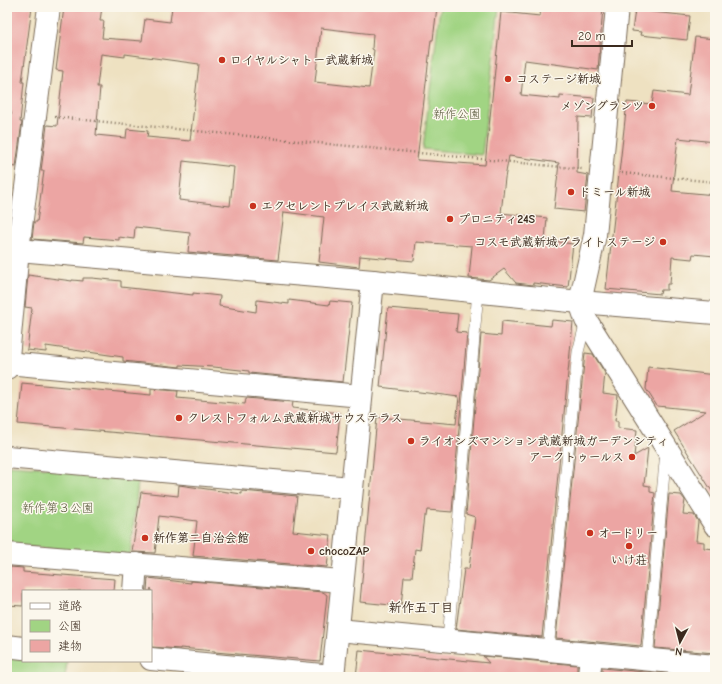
<svg xmlns="http://www.w3.org/2000/svg" width="722" height="684" viewBox="0 0 722 684" font-family="'Comic Neue','Klee One',sans-serif">
<rect width="100%" height="100%" fill="#fbf7ec"/>
<filter id="ink" filterUnits="userSpaceOnUse"><feTurbulence type="fractalNoise" baseFrequency=".025" numOctaves="2"/><feDisplacementMap in="SourceGraphic" scale="8" xChannelSelector="R" yChannelSelector="G"/><feConvolveMatrix kernelMatrix="1 2 1 2 8 2 1 2 1" color-interpolation-filters="sRGB"/></filter>
<filter id="wash" filterUnits="userSpaceOnUse"><feTurbulence type="fractalNoise" baseFrequency=".012" numOctaves="4" result="noise"/><feDisplacementMap in="SourceGraphic" scale="16" xChannelSelector="R" yChannelSelector="G"/><feGaussianBlur stdDeviation="0.9" result="paint"/><feColorMatrix in="noise" values="0 0 0 0 0 0 0 0 0 0 0 0 0 0 0 0 0 1.4 0 .05"/><feComposite in="paint" operator="in"/></filter>
<g filter="url(#wash)">
<rect width="100%" height="100%" fill="#eee1c1"/>
<g fill="#a1d483" stroke="#6e7f50">
<path d="M440,7h59l-17,148 -59,-6z"/>
<path d="M9,465l130,9 -9,82 -123,-11v-60z"/>
<path d="M7,656l16,1v4l44,1 -2,15h-58z"/>
</g>
<g id="blocks">
<g fill="#eca5a3" fill-rule="evenodd">
<path d="M7,7h25l-10,75h2l-4,40h2l-6,45 -9,-1z"/>
<path d="M64,7h38l-2,14h4l-2,17 40,3 3,-22 25,3 2,-15h265l-4,33h-2l-14,120 68,5 16,-153 39,4 1,-9h62l-5,63 -73,-10 -4,35 39,4v-4l34,3 -2,20 -14,-1 -1,56 11,2 -4,37 -30,-3 5,-46 -50,-7 -4,22 -4,35 46,5 -2,22 28,4 -5,43 -35,-4v2l-17,-2 -12,-14 -15,11 -20,-2 3,-32 -56,-4 -2,19 -54,-5 -1,11 -40,-5 5,-45 -40,-5 -6,48 -90,-8 2,-19 -55,-6 -1,12 -15,-2v3l-35,-3 -1,6 -51,-4 2,-17h3l7,-51h-3l6,-46 10,1 6,-55 -7,-1zM321,28l52,6 -1,15 2,1 -5,38 -54,-6zM101,54l24,3v-3l74,10 -9,77 -43,-4 1,-6 -21,-2 -1,9 -30,-3 4,-48h-3zM183,161l51,6 -4,39 -51,-6z"/>
<path d="M635,10l55,6 -3,24 -47,-5 1,-3 -9,-1z"/>
<path d="M695,37l20,2v103l-37,-4 -6,53 43,4v61l-22,-2 -1,5 -20,-2 -2,27h-3v6h-6l-1,4 -54,-5 21,-187 25,2 2,-13 34,4z"/>
<path d="M28,275l44,6v-1l11,1v-3h9l29,3v6l72,8v-2l27,3 -1,10 37,6 1,-12 32,4v-4l40,5 1,-4 22,2 -9,79 -94,-9v-2l-35,-4 -34,-2v2l-57,-6v-4l-77,-11v6l-19,-2 5,-42 -7,-1z"/>
<path d="M388,308l70,6 -2,18 11,1 -15,179 -25,-2 -1,6h-2l-4,34 -5,-1 -3,28h-8l-3,29 -41,-4 17,-185 79,7 3,-27 -79,-10z"/>
<path d="M552,320l21,2 -31,315 -86,-8 8,-60h5l6,-52 -9,-3 15,-180 20,2 1,-15 49,5z"/>
<path d="M585,353l8,1 12,19 -2,20 15,2 -3,26h3v7l19,2 -3,26 14,-8 -4,37 6,1v6l5,1 -14,153 -85,-8z"/>
<path d="M648,367l67,8v121l-41,-65 32,-20 -49,-5 -11,-17z"/>
<path d="M22,383l129,12v-6l27,2 -1,7 68,6 1,-6 47,4 -1,6 48,5 -4,39 -318,-28z"/>
<path d="M179,485l63,9v-3l55,5 -4,35 38,4 -4,32 -134,-11 4,-35 -38,-5 -4,37 -23,-1 9,-60 37,4z"/>
<path d="M669,494l12,1 4,5 -2,14 11,1 4,6 -2,20 8,1v6l11,1v104l-60,-5z"/>
<path d="M10,567l13,1v4l92,7 -1,12h-91v15l-16,-1z"/>
<path d="M148,578l43,5v-2l132,11 4,3 -7,66 -105,-9v-1l-35,-3v1l-29,-2v-59v3h-4z"/>
<path d="M359,650l130,13 -6,-7 94,9v12h-221z"/>
<path d="M602,668l84,8v1h-84z"/>
</g>
</g>
</g>
<g filter="url(#ink)">
<use href="#blocks" fill-opacity="0" stroke="#7a6a57" stroke-width="1"/>
<g fill="none" stroke-linecap="round" stroke-linejoin="round">
<g stroke="#7a6a57" stroke-width="12">
<g id="service">
<path d="M448,640l30,-349"/>
<path d="M548,650l30,-298 8,-31"/>
<path d="M647,660l19,-209"/>
</g>
</g>
<g stroke="#7a6a57" stroke-width="24">
<g id="minor">
<path d="M580,302l6,18 129,205"/>
<path d="M7,363l354,33"/>
<path d="M7,368l11,-118"/>
<path d="M7,457l344,31"/>
<path d="M7,554l335,27"/>
<path d="M134,591l2,-27"/>
<path d="M338,630l377,36"/>
<path d="M7,646l16,2"/>
<path d="M151,659l182,17"/>
<path d="M333,677l40,-396"/>
<path d="M589,677l2,-23"/>
</g>
</g>
<g stroke="#7a6a57" stroke-width="24">
<g id="tertiary">
<path d="M7,249l366,32 207,21 135,11"/>
<path d="M18,250l31,-243"/>
<path d="M580,302l15,-67 22,-228"/>
</g>
</g>
<g stroke="#7a6a57" stroke-width="2.5" stroke-dasharray="1 3" stroke-linecap="butt">
<path d="M7,112l7,1"/>
<path d="M55,117l527,52"/>
<path d="M622,173l93,9"/>
</g>
<use href="#service" stroke="#fff" stroke-width="11"/>
<use href="#minor" stroke="#fff" stroke-width="22"/>
<use href="#tertiary" stroke="#fff" stroke-width="22"/>
</g>
</g>
<g fill="#c8321e" stroke="#fbf7ec" stroke-width="1.5">
<circle cx="222" cy="60" r="4"/>
<circle cx="508" cy="79" r="4"/>
<circle cx="652" cy="106" r="4"/>
<circle cx="571" cy="192" r="4"/>
<circle cx="253" cy="206" r="4"/>
<circle cx="450" cy="219" r="4"/>
<circle cx="663" cy="242" r="4"/>
<circle cx="179" cy="418" r="4"/>
<circle cx="411" cy="441" r="4"/>
<circle cx="632" cy="457" r="4"/>
<circle cx="590" cy="533" r="4"/>
<circle cx="145" cy="538" r="4"/>
<circle cx="629" cy="546" r="4"/>
<circle cx="311" cy="551" r="4"/>
</g>
<g text-anchor="middle" stroke-width="3" stroke-linejoin="round" paint-order="stroke">
<g font-size="12" font-weight="bold" fill="#3b2a1e" stroke="#fbf7ec" text-anchor="start">
<text x="230" y="64">ロイヤルシャトー武蔵新城</text>
<text x="516" y="83">コステージ新城</text>
<text x="644" y="110" text-anchor="end">メゾングランツ</text>
<text x="579" y="196">ドミール新城</text>
<text x="261" y="210">エクセレントプレイス武蔵新城</text>
<text x="458" y="223">プロニティ24S</text>
<text x="655" y="246" text-anchor="end">コスモ武蔵新城ブライトステージ</text>
<text x="187" y="422">クレストフォルム武蔵新城サウステラス</text>
<text x="419" y="445">ライオンズマンション武蔵新城ガーデンシティ</text>
<text x="624" y="461" text-anchor="end">アークトゥールス</text>
<text x="598" y="537">オードリー</text>
<text x="153" y="542">新作第二自治会館</text>
<text x="319" y="555">chocoZAP</text>
<text x="629" y="564" text-anchor="middle">いけ荘</text>
</g>
<g font-size="12" fill="#545437" stroke="#fbf7ec">
<text x="457" y="118">新作公園</text>
<text x="58" y="512">新作第３公園</text>
</g>
<g font-size="13" font-weight="bold" fill="#3b2a1e" stroke="#fbf7ec">
<text x="421" y="612">新作五丁目</text>
</g>
</g>
<rect width="722" height="684" fill="none" stroke="#fbf7ec" stroke-width="24"/>
<rect x="22" y="590" width="130" height="72" fill="#fbf7ec" stroke="#aea59a"/>
<rect x="30" y="603" width="20" height="6" fill="#ffffff" stroke="#aea59a"/>
<text x="58" y="610" font-size="12" fill="#3b2a1e">道路</text>
<rect x="30" y="620" width="20" height="12" fill="#a1d483" stroke="#aea59a"/>
<text x="58" y="630" font-size="12" fill="#3b2a1e">公園</text>
<rect x="30" y="640" width="20" height="12" fill="#eca5a3" stroke="#aea59a"/>
<text x="58" y="650" font-size="12" fill="#3b2a1e">建物</text>
<g transform="translate(680 642) rotate(187)" stroke="#fbf7ec" stroke-width="3" paint-order="stroke">
<path d="M0-3L7 15L0 10L-7 15Z" fill="#3b2a1e"/>
<text y="-6" font-size="11" font-weight="bold" text-anchor="middle" fill="#3b2a1e">N</text>
</g>
<path d="M572 40v6h60v-6" fill="none" stroke="#3b2a1e" stroke-width="2"/>
<text x="578" y="40" font-size="12" fill="#3b2a1e" stroke="#fbf7ec" stroke-width="3" paint-order="stroke">20 m</text>
</svg>
